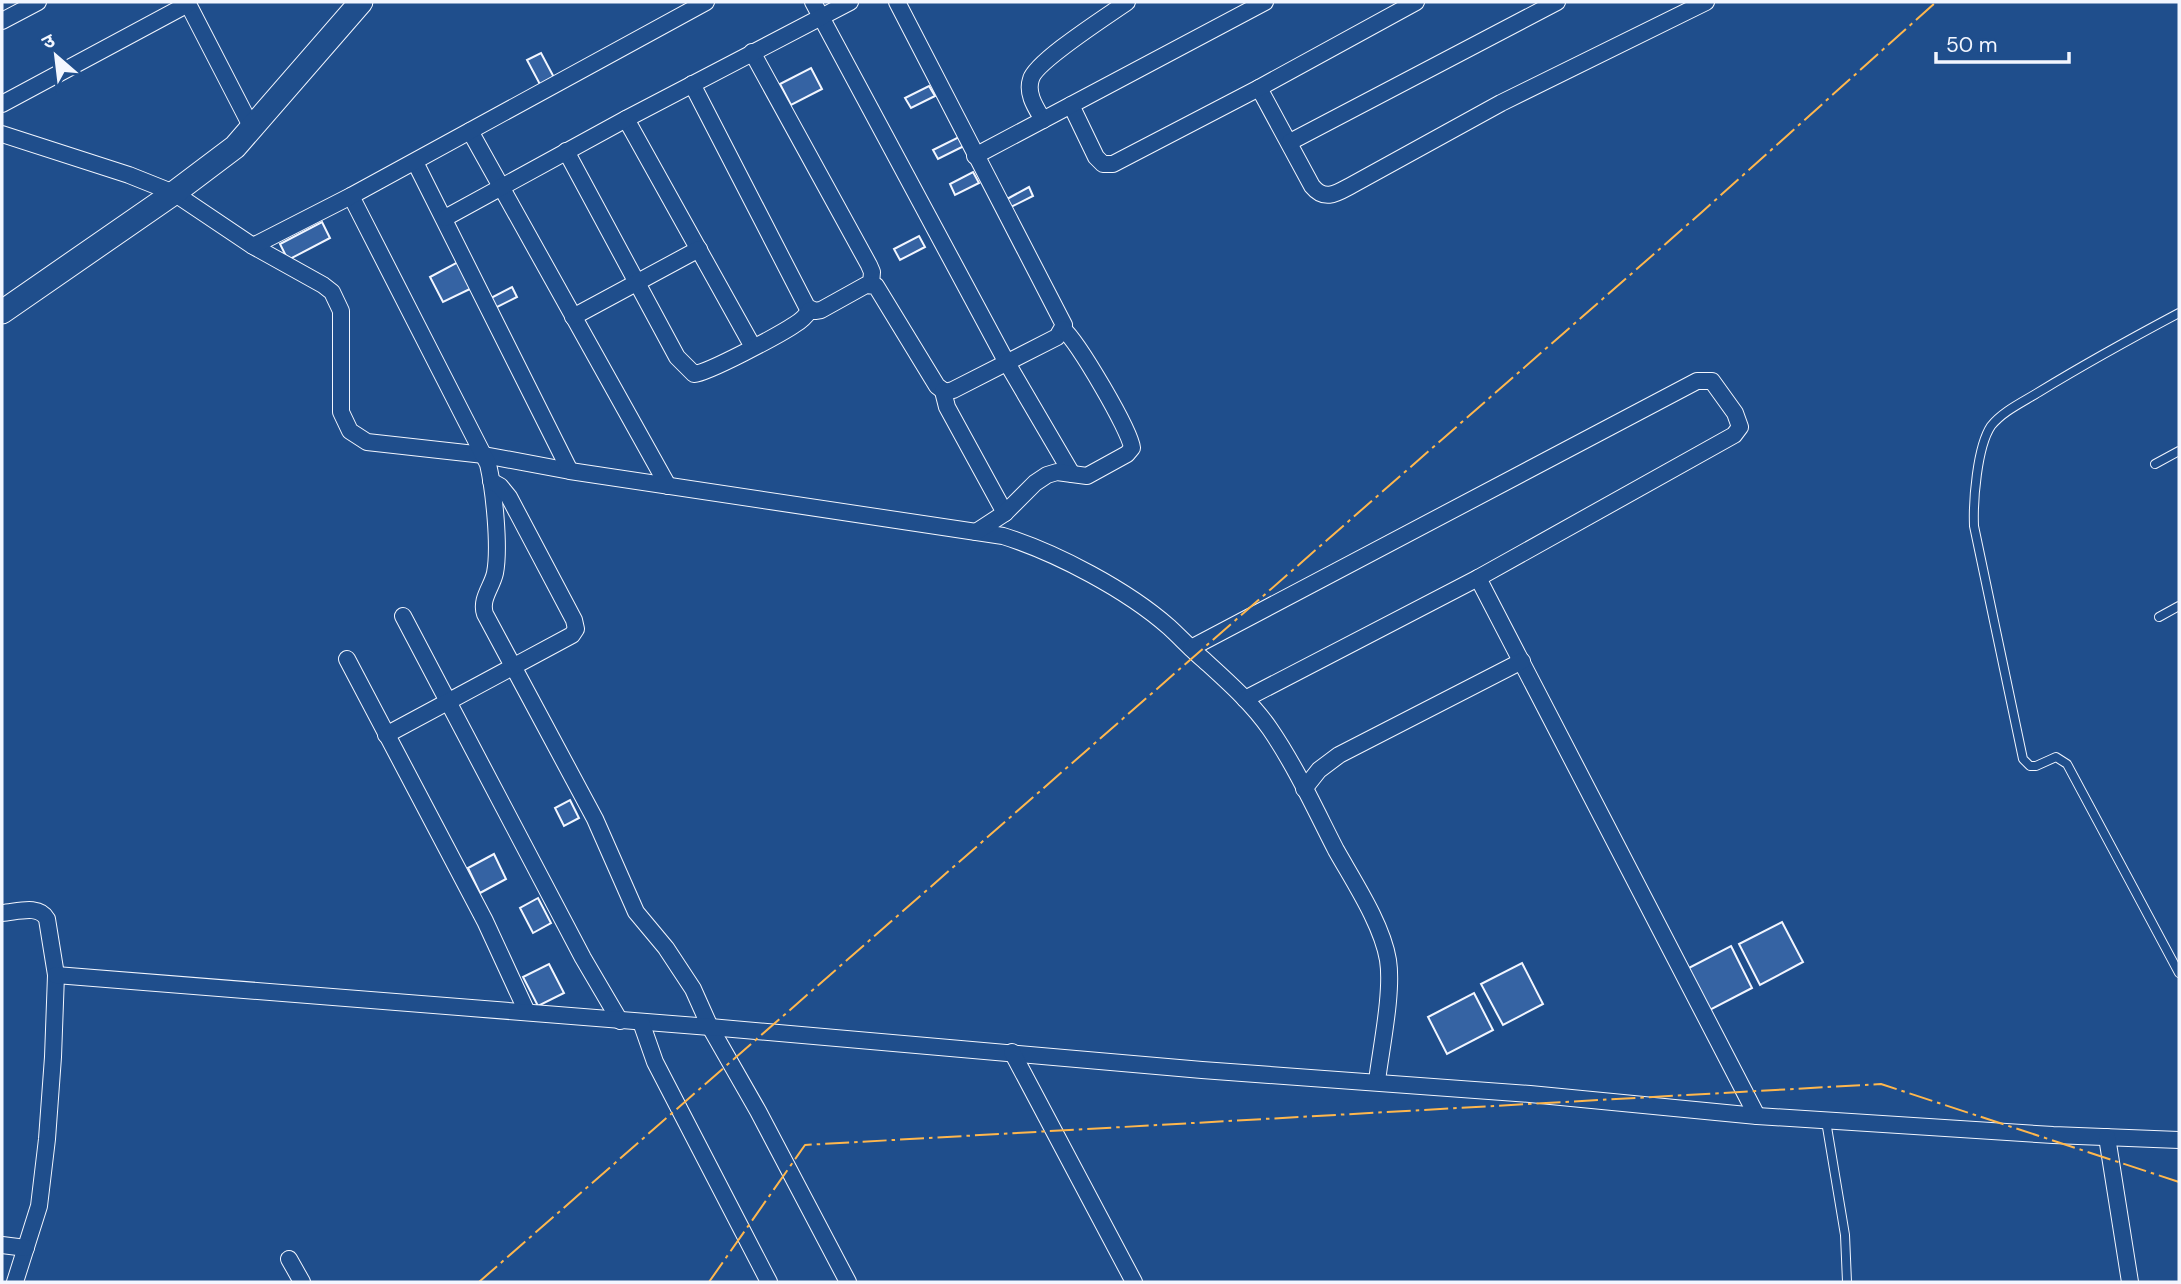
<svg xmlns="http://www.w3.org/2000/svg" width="2181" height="1284" viewBox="0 0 2181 1284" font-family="'DM Sans','Noto Sans Devanagari',sans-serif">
<rect width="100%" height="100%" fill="#1f4e8c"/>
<g fill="#3563a3" stroke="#f2f6ff" stroke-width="2">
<path d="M541,53l16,30 -14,7 -16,-30z"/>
<path d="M811,68l11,21 -31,16 -11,-21z"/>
<path d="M929,86l6,10 -24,12 -6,-10z"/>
<path d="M961,136l5,9 -28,14 -5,-9z"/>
<path d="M973,172l6,11 -24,12 -5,-11z"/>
<path d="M1029,187l4,9 -22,11 -4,-8z"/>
<path d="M322,222l8,16 -42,22 -8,-16z"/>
<path d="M919,236l6,11 -25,13 -6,-11z"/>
<path d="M458,262l14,26 -29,14 -13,-25z"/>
<path d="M512,287l5,10 -26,13 -4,-10z"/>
<path d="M570,800l9,18 -15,8 -9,-18z"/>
<path d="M494,854l12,25 -26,14 -12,-25z"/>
<path d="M538,898l13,25 -18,10 -13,-25z"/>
<path d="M1782,922l21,40 -43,23 -21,-41z"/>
<path d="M1731,946l21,42 -48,25 -21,-42z"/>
<path d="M1522,963l21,41 -40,21 -22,-41z"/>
<path d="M549,964l15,29 -26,13 -15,-29z"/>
<path d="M1474,993l19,37 -46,24 -19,-37z"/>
</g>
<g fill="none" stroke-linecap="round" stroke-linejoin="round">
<g stroke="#f2f6ff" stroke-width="10">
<g id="lane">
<path d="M2179,313c-47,25 -94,51 -140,79 -16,10 -36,19 -48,34 -14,21 -18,75 -17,100l49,233 7,7h6l20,-9 11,7 112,209"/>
<path d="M2155,464l24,-13"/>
<path d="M2159,617l20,-11"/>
<path d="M1826,1121l19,114 2,47"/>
</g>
</g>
<g stroke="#f2f6ff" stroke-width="18">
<g id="street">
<path d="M187,2l66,128"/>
<path d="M813,2l194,361 65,111"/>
<path d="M2,21l36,-19"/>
<path d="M752,52l117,213 3,7 -1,12"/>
<path d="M692,84l115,223 8,4 6,-1 45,-25 10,1 61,100 8,6 8,-2 104,-53 7,-12 -167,-323"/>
<path d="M1259,88l53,98c13,16 25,7 40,-1l149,-82 205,-101"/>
<path d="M2,104l186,-100"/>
<path d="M1071,105l25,52 7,7h10l146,-76 157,-86"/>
<path d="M626,119l127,228"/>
<path d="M1043,120c-7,-12 -17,-26 -12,-41 5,-18 78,-64 96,-77"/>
<path d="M470,131l198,355"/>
<path d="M2,134l127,41 45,18 79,53 70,39 9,7 9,19v101l9,19 17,11 117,13 86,16 433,65c54,17 124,54 166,91 12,11 23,23 35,33 23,21 48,43 66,69 26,38 45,80 66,121 18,32 46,74 52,110 5,32 -7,88 -11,121"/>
<path d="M1290,142l267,-140"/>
<path d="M566,151l111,206 17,17c14,-1 85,-39 100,-49 7,-4 12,-9 16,-15"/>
<path d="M975,156l290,-154"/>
<path d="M415,162l155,309"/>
<path d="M351,196l137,268c6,26 12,83 7,109 -3,14 -15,26 -10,41l110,205 41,93 30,36 27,41 17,38 48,84 90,171"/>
<path d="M445,218l181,-99 224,-117"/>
<path d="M253,246l98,-50 355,-194"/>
<path d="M573,317l126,-68"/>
<path d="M943,391l4,16 58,106"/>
<path d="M976,532l29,-19 30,-30 12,-8 10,-3 30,4 40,-22 5,-6c-2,-18 -54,-106 -69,-119"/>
<path d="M1478,578l279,538"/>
<path d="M403,616l180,342 37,63"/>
<path d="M1191,648l506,-267h15l23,32 5,14 -6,8 -256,143 -233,121"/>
<path d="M347,659l138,262 42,91"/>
<path d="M386,735l186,-100 4,-6 -2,-9 -65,-123 -9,-11 -9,-5"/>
<path d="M1304,789l15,-19 20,-15 183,-94"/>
<path d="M2,913c15,-1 37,-9 45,6l9,56 -3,82 -6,82 -8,67 -24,76"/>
<path d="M56,975l654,52 492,43 328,24 227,22 296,19 126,5"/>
<path d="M641,1022l14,40 114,220"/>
<path d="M1012,1052l122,230"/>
<path d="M2107,1137l23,145"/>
<path d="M2,1245l24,3"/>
<path d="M289,1259l13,23"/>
</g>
</g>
<g stroke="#f2f6ff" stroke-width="25">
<path id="secondary" d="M2,312l172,-119 61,-46 126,-145"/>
</g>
<use href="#lane" stroke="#1f4e8c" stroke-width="8"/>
<use href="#street" stroke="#1f4e8c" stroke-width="16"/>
<use href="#secondary" stroke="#1f4e8c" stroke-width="23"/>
<g stroke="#ffb74d" stroke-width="2" stroke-dasharray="24 5 3.5 5" stroke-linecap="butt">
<path d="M479,1282l1223,-1070 234,-210"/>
<path d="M709,1282l96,-137 1076,-61 298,98"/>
</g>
</g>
<rect width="2181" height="1284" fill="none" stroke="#f2f6ff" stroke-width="7"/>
<g transform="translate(56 56) rotate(332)" stroke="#1f4e8c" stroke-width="5" paint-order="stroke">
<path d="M0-5L12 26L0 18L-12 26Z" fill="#f2f6ff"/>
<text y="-10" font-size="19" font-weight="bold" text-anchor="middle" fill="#f2f6ff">उ</text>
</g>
<path d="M1936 52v10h133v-10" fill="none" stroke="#f2f6ff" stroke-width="3.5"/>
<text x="1946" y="52" font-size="21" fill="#f2f6ff" stroke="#1f4e8c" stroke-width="5" paint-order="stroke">50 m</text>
</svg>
